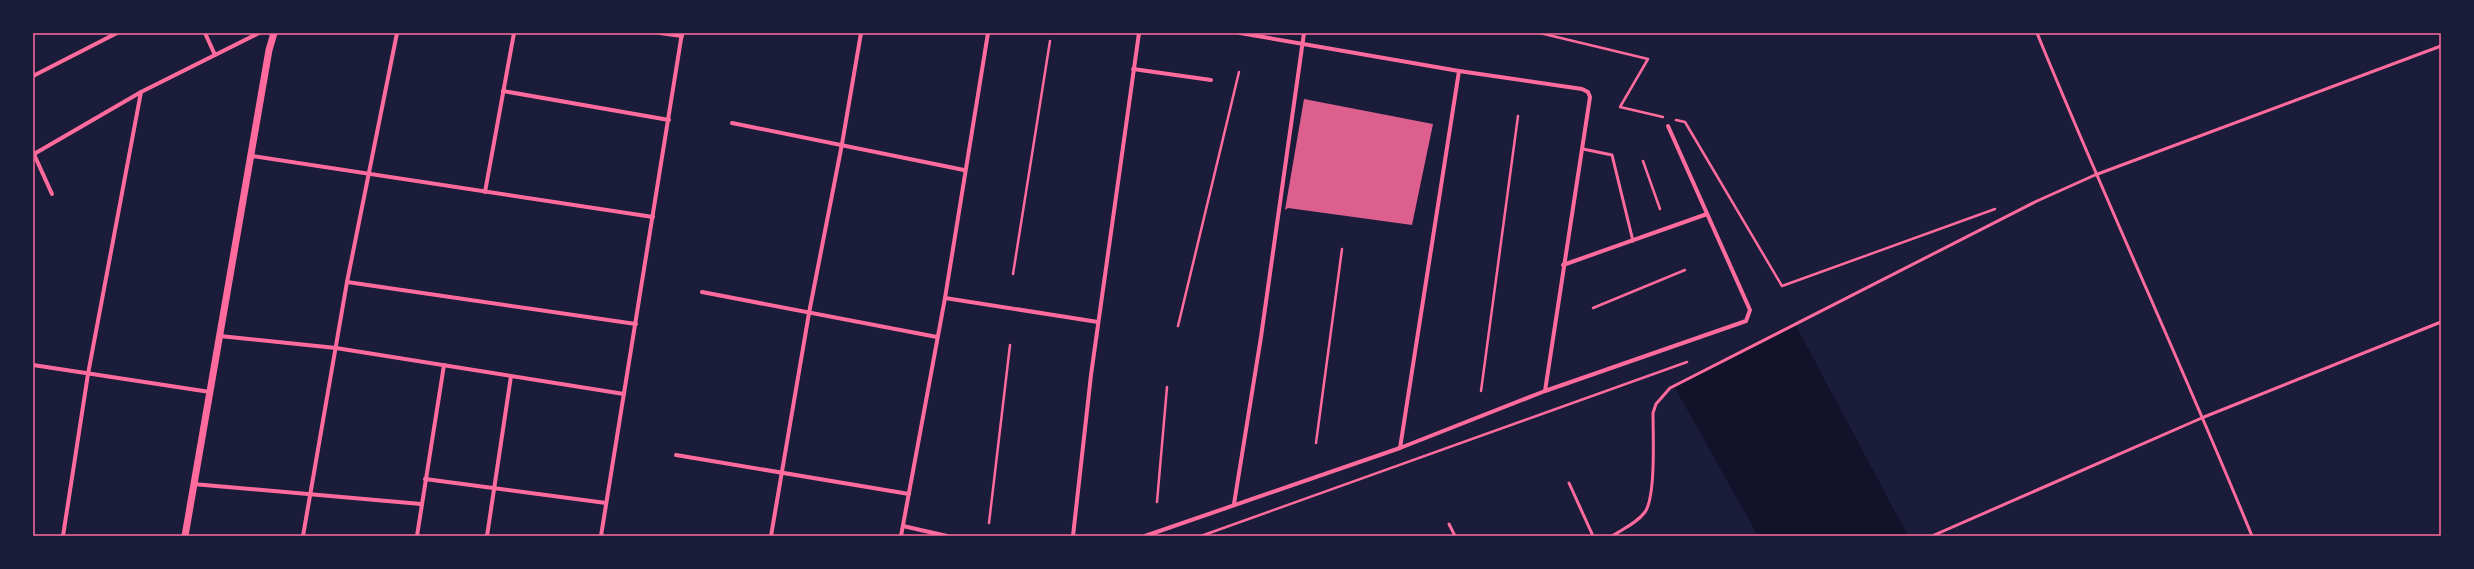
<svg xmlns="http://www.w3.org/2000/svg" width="2474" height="569" viewBox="0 0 2474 569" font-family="Manrope,sans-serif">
<rect width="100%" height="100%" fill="#1b1b3a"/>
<path fill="#12122b" d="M1794,322l114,214h-150l-84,-150z"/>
<path fill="#dd5f8e" d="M1304,99l129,25 -21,101 -124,-17 -3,2z"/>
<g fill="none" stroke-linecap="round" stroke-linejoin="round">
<g stroke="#ff6b9d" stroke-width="2.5">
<path d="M1540,33l108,26 -28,48 43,10"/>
<path d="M1676,120l9,2 97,164 213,-77"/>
<path d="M1643,161l17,48"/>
<path d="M1013,274l37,-233"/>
<path d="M1593,308l92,-38"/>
<path d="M1178,326l61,-254"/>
<path d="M1481,391l37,-275"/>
<path d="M1316,443l26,-194"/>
<path d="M1157,502l10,-115"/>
<path d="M989,523l21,-178"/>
<path d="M1201,536l486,-174"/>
</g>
<g stroke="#ff6b9d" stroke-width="3">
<path d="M2037,33c69,169 146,334 215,503"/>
<path d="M1583,149l29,6 21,86"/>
<path d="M1569,483l24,53"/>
<path d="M1449,524l6,12"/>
<path d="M1612,536c11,-7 25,-13 33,-24 11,-16 8,-77 8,-99l3,-9 14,-16 367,-187 58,-26 346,-129"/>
<path d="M1932,536l272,-119 237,-95"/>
</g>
<g stroke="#ff6b9d" stroke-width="4">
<path d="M205,33l10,22"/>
<path d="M660,33l22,3"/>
<path d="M1240,33l219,38 123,18 6,3 2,5 -45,294"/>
<path d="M1133,69l78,11"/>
<path d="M33,76l84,-43"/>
<path d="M503,91l166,29"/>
<path d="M732,123l232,47"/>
<path d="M33,152l19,42"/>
<path d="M34,154l107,-62 118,-59"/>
<path d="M252,156l401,61"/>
<path d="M485,192l29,-159"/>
<path d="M1563,265l144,-51"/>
<path d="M347,282l289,42"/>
<path d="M702,292l235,45"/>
<path d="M945,298l153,24"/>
<path d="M220,336l116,12 288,46"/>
<path d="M33,365l177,27"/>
<path d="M1400,448l59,-377"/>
<path d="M676,455l233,39"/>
<path d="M425,479l181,24"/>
<path d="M193,484l228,20"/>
<path d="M1234,504l27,-167 43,-304"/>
<path d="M903,526l44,10"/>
<path d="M63,536l25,-162 53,-282"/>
<path d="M303,536l44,-254 50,-249"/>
<path d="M417,536l27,-171"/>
<path d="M487,536l24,-160"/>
<path d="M601,536l81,-503"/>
<path d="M771,536l38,-223 33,-169 19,-111"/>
<path d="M901,536l44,-238 43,-265"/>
<path d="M1073,536l18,-161 48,-342"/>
<path d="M1145,536l255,-88 145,-57 201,-70 4,-11 -82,-184"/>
</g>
<path stroke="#ff6b9d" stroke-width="7" d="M185,536l84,-486 5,-17"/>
</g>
<rect width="2474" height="569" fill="none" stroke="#1b1b3a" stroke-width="68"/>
<rect x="34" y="34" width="2406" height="501" fill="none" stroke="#ff6b9d" stroke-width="1.5"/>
</svg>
